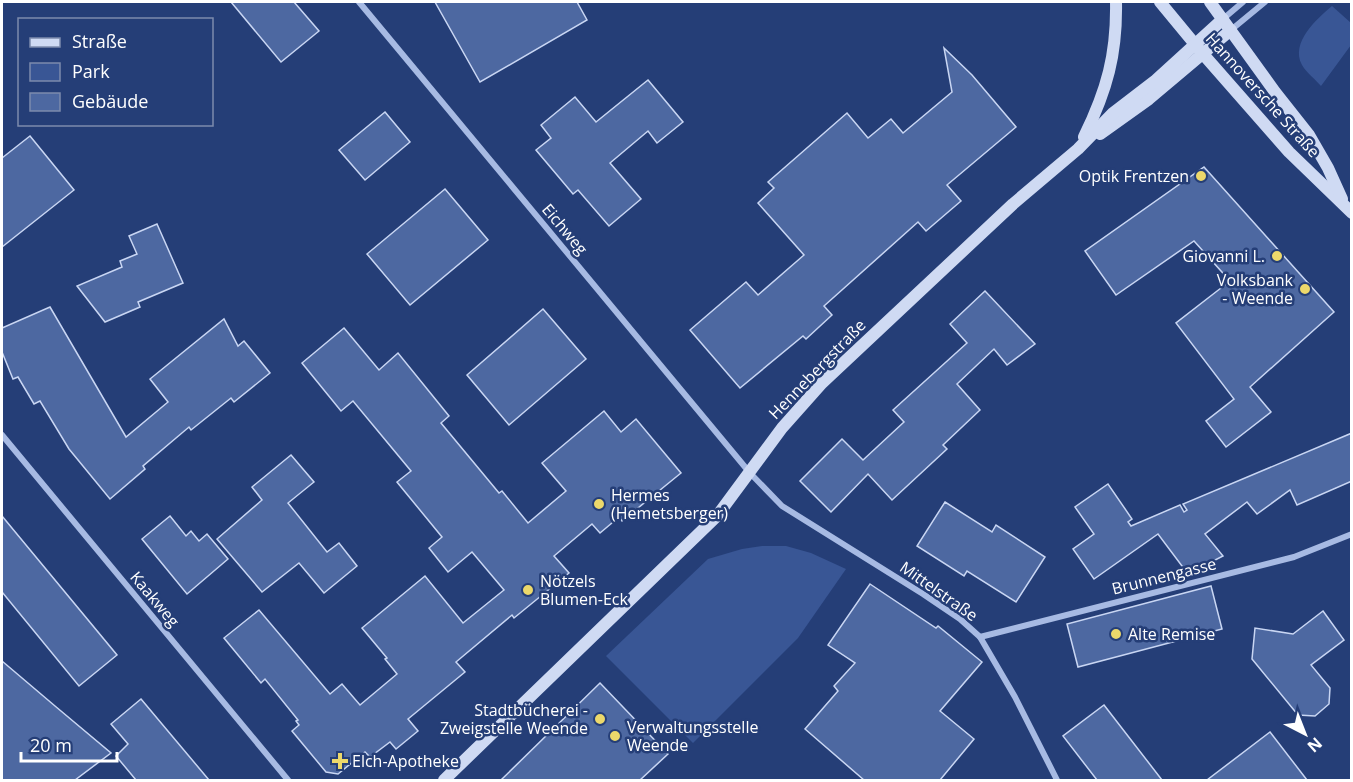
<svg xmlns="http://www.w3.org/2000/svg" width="1353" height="782" viewBox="0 0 1353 782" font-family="'Open Sans',sans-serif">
<rect width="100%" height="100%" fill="#253e77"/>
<g fill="#395695">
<path d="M1332,6l19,17v22l-30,41c-5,-6 -15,-14 -19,-21 -12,-23 15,-46 30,-59z"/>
<path d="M762,546h24l25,7 35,16 -48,69 -105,105 -87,-87 102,-97 34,-10z"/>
</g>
<g fill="#4d68a1" stroke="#c9d6f3" stroke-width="1.5">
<path d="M231,2h63l25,29 -38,31z"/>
<path d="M435,2h142l10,18 -107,62z"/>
<path d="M944,48l28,27 44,52 -69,58 14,16 -35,30 -8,-9 -94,84 8,9 -26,24 -3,-3 -63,52 -50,-58 56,-48 12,13 46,-40 -46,-52 16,-15 -6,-6 79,-69 21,25 23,-19 12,14 49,-41z"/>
<path d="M648,80l35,42 -26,21 -9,-12 -38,32 31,36 -32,27 -31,-36 -5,4 -37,-44 15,-12 -10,-13 34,-28 21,25z"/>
<path d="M385,112l25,30 -45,38 -26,-30z"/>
<path d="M30,136l44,54 -72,57v-89z"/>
<path d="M1204,167l130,145 -84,75 21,25 -45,35 -20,-26 28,-22 -58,-76 54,-42 -36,-40 -78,54 -31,-44z"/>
<path d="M445,189l43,51 -78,65 -43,-51z"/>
<path d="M157,224l26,59 -45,19 2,5 -35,15 -28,-36 45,-19 -2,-6 17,-7 -8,-18z"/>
<path d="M985,291l50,53 -28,21 -13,-16 -37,35 23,26 -37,35 4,4 -55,51 -24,-26 -37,38 -31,-31 42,-42 21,21 41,-38 -11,-12 74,-67 -17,-19z"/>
<path d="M50,307l76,130 42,-35 -18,-23 74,-60 14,27 6,-5 26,32 -36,29 -3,-4 -40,32 -2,-3 -46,39 2,3 -35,30 -41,-50 -29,-48 -6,3 -16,-27 -5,2 -11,-27v-24z"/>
<path d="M543,309l43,50 -77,66 -42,-50z"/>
<path d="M344,328l35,42 19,-17 51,63 -8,7 58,70 3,-2 26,32 38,-32 -24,-28 62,-52 17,21 15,-13 45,54 -59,48 -3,-4 -19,16 -8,-9 -38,32 15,17 -55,45 -2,-3 -56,47 9,10 -57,47 10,12 -22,18 -6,-7 -20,15 -5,-5 -27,22 -12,-2 -34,-41 7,-6 -3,-4 2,-1 -33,-41 -4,4 -37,-45 35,-28 71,84 12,-10 18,21 37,-31 -12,-15 2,-1 -25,-30 63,-52 38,47 41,-33 -32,-38 -24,20 -19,-24 13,-11 -45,-55 14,-11 -58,-70 -12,10 -39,-48z"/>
<path d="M1352,433v48l-55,24 -7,-15 -33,24 -10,-12 -42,32 18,22 -35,18 -30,-40 -64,45 -21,-30 21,-15 -19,-27 33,-23 24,35 -4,3 3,4 49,-21 4,7 3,-2 -4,-6z"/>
<path d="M291,455l23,27 -26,21 39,49 12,-9 18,23 -33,27 -25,-30 -37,29 -45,-53 45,-39 -10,-13z"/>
<path d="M945,502l47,30 4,-7 49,32 -29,45 -49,-31 -3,5 -47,-30z"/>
<path d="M2,516l115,139 -38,31 -77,-94z"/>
<path d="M170,516l16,20 5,-5 8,10 8,-7 21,25 -41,35 -45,-55z"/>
<path d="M870,584l66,44 2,-2 44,36 -42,49 34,28 -34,41h-76l-59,-51 33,-38 -4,-5 21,-23 -27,-18z"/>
<path d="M1211,586l11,43 -144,38 -11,-43z"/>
<path d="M1323,611l21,29 -33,25 19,23 -1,16 -14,12 -17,-1 -46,-56 3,-31 38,6z"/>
<path d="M2,661l53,45 56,47 -36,27h-73z"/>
<path d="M600,683l68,71 -28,26h-139z"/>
<path d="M141,699l68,81h-73l-20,-24 12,-12 -17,-20z"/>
<path d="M1104,705l58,75h-65l-34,-44z"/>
<path d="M1270,732l37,48h-100z"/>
</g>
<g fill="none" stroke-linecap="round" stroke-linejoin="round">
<g stroke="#a7bae3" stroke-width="6">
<path d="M359,2l391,471 32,33 141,88 37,25 20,18 35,60 42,83"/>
<path d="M1223,19l20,-17"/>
<path d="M1231,30l34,-28"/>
<path d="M2,435l286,345"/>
<path d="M980,637l314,-80 58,-23"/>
</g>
<g stroke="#cfdaf3" stroke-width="12">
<path d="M1160,2l43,52 86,98 63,61"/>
<path d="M1210,2l65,90 34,43 19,33 14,31"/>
<path d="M1100,134l49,-35 82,-69"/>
<path d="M1084,137c23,-47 33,-83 32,-135"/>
<path d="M444,780l273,-264 65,-88 40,-45 191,-179 65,-55 35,-36 43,-33 67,-61"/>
</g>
</g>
<g fill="#ecd86b" stroke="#253e77" stroke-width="2">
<circle cx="1201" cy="176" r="6"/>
<circle cx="1277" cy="256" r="6"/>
<circle cx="1305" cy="289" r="6"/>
<circle cx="599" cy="504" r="6"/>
<circle cx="528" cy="590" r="6"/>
<circle cx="1116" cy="634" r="6"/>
<circle cx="600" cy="719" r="6"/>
<circle cx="615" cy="736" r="6"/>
<path d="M337 752h6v6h6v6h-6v6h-6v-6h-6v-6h6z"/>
</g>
<g text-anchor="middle" stroke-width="5" stroke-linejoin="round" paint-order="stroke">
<g font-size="16" fill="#fff" stroke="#253e77">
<text transform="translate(1263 95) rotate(48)" y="6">Hannoversche Straße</text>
<text transform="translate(565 229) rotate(50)" y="6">Eichweg</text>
<text transform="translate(817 369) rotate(-46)" y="6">Hennebergstraße</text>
<text transform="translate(1164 576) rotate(-14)" y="6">Brunnengasse</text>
<text transform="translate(939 591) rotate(35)" y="6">Mittelstraße</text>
<text transform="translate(155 599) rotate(50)" y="6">Kaakweg</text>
</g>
<g font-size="16" fill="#fff" stroke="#253e77" text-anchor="start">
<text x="1189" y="182" text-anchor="end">Optik Frentzen</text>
<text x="1265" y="262" text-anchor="end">Giovanni L.</text>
<text x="1293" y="286" text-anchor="end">Volksbank<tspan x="1293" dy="18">- Weende</tspan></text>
<text x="611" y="501">Hermes<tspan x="611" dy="18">(Hemetsberger)</tspan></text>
<text x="540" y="587">Nötzels<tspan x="540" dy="18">Blumen-Eck</tspan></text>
<text x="1128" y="640">Alte Remise</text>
<text x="588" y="716" text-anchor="end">Stadtbücherei -<tspan x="588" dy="18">Zweigstelle Weende</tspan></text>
<text x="627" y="733">Verwaltungsstelle<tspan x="627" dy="18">Weende</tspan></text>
<text x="352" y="767">Elch-Apotheke</text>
</g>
</g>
<rect width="1353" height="782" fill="none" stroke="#ffffff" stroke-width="6"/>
<rect x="18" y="18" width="195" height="108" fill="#253e77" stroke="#7c8bad" stroke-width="1.5"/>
<rect x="30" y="38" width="30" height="9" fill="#cfdaf3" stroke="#7c8bad" stroke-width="1.5"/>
<text x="72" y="48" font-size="18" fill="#ffffff">Straße</text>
<rect x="30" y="63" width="30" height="18" fill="#395695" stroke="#7c8bad" stroke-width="1.5"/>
<text x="72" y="78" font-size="18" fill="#ffffff">Park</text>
<rect x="30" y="93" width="30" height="18" fill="#4d68a1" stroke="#7c8bad" stroke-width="1.5"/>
<text x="72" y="108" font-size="18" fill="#ffffff">Gebäude</text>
<g transform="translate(1305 734) rotate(138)" stroke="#253e77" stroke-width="4.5" paint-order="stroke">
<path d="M0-4.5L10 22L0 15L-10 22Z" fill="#ffffff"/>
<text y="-9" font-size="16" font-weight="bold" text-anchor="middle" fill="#ffffff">N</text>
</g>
<path d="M21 752v9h96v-9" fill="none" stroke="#ffffff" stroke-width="3"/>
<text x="30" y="752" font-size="18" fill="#ffffff" stroke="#253e77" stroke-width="4.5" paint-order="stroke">20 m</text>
</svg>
